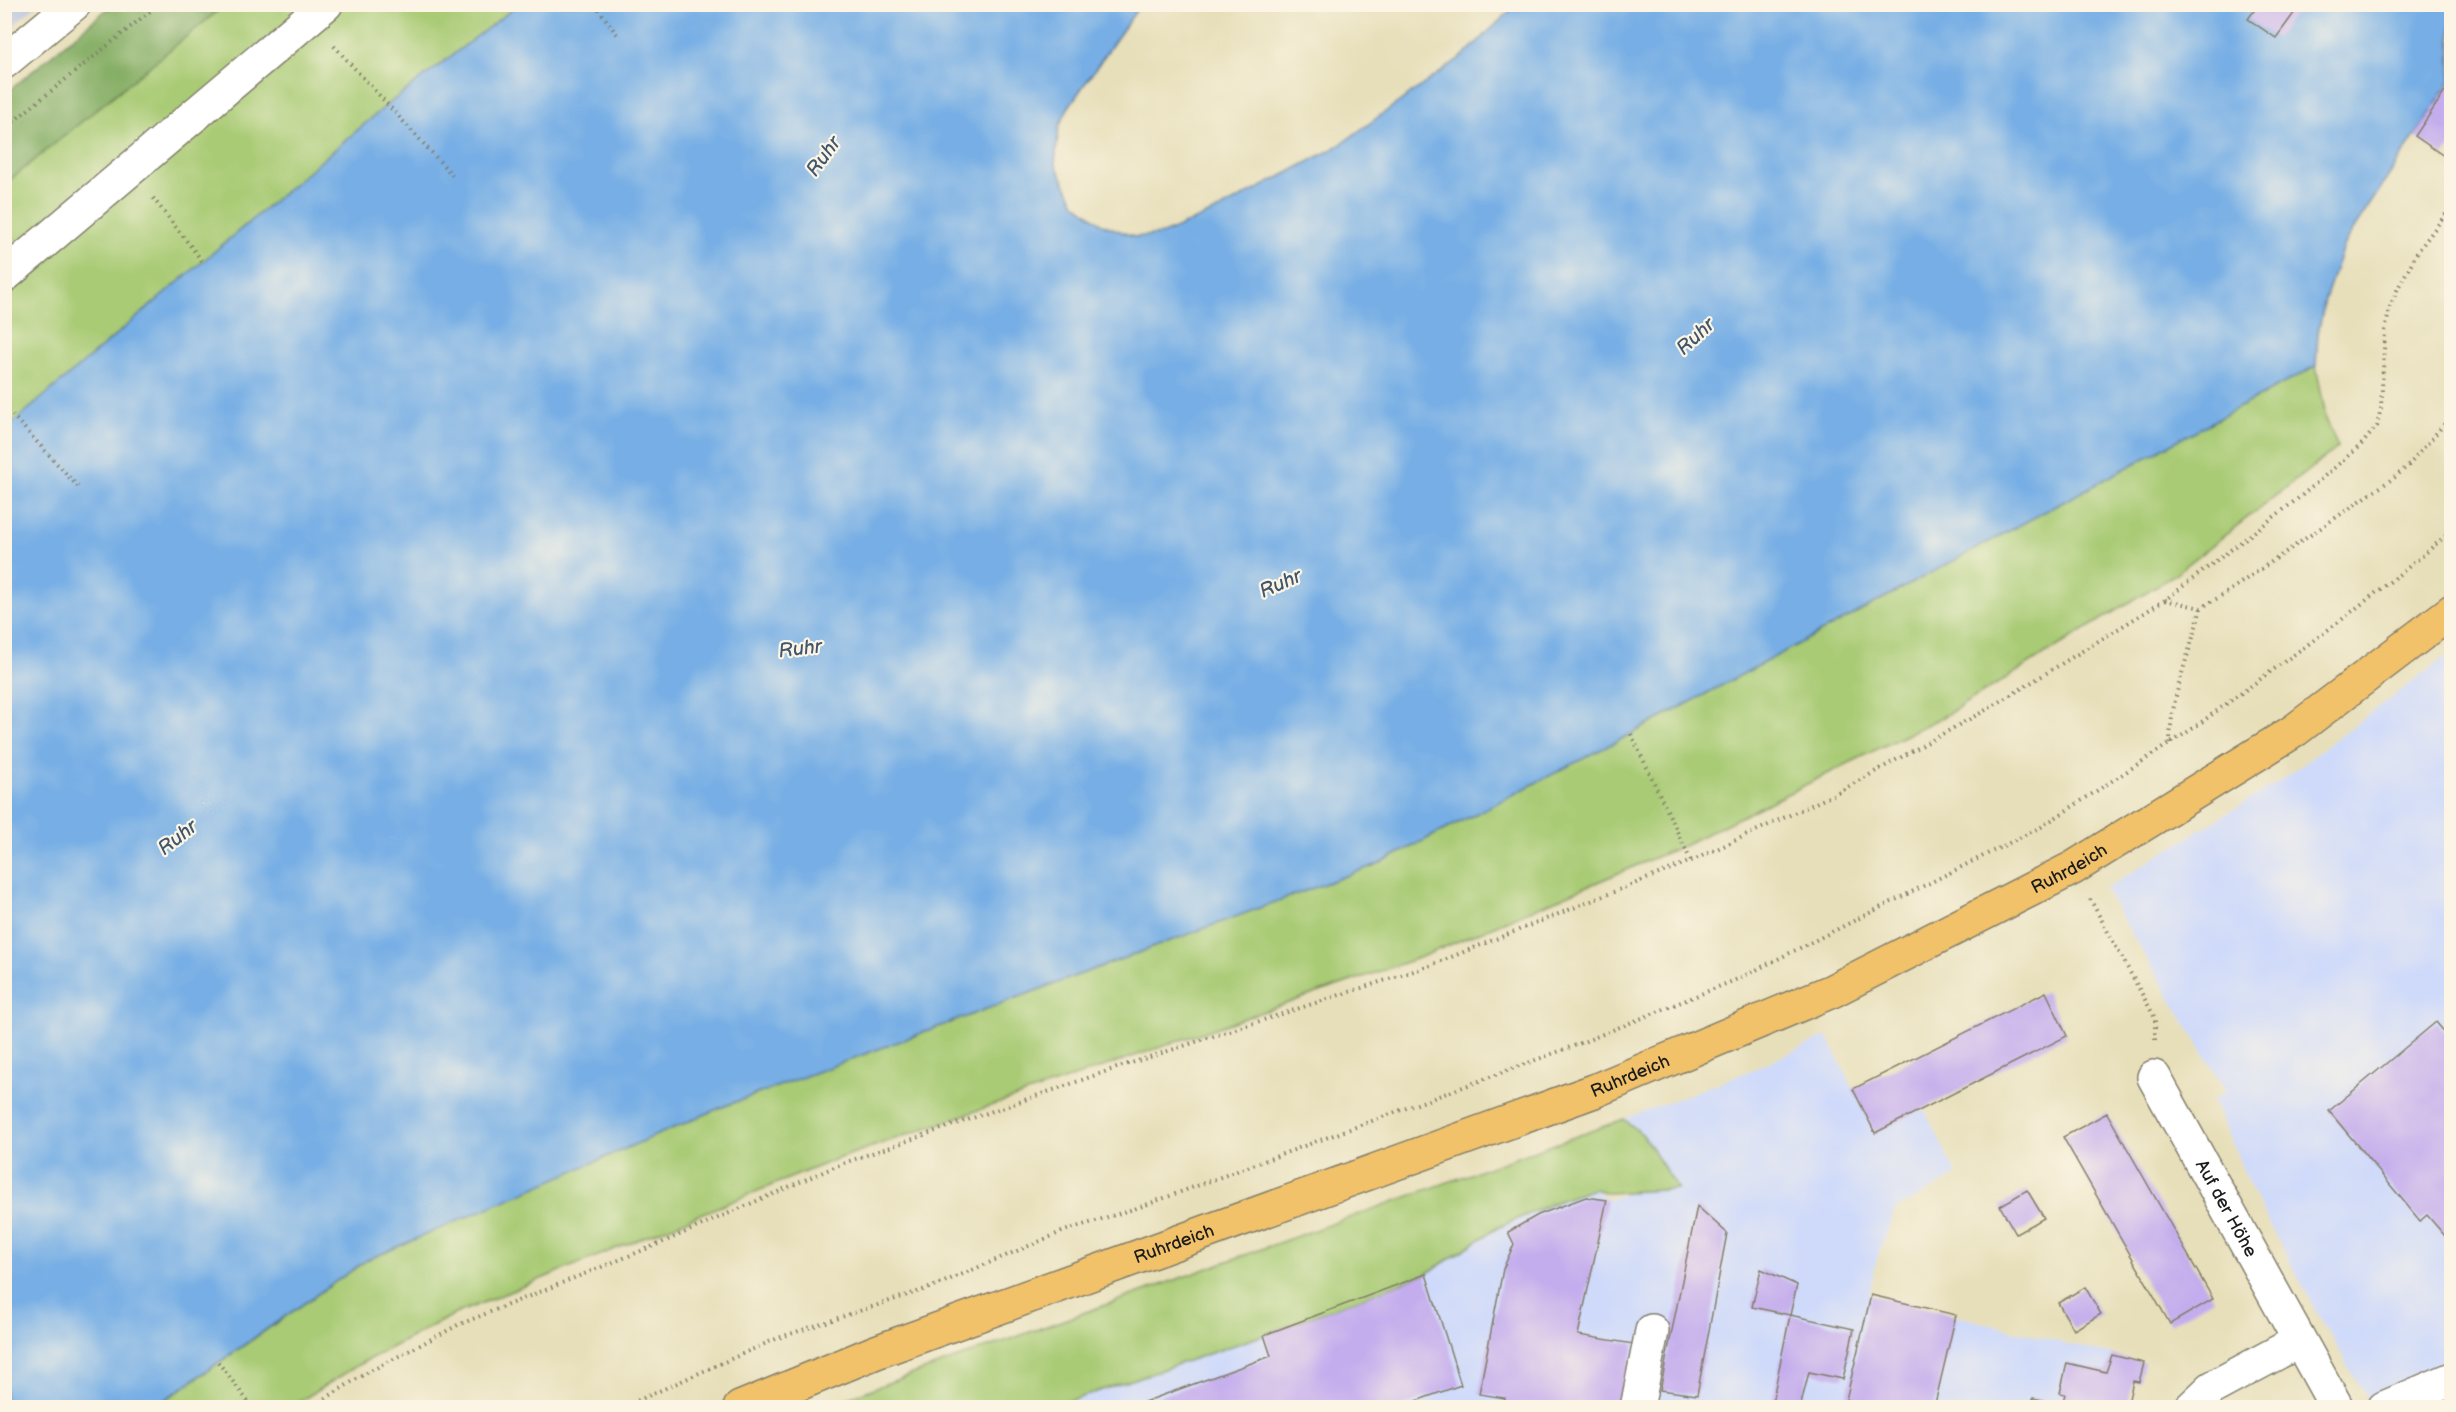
<svg xmlns="http://www.w3.org/2000/svg" width="2456" height="1412" viewBox="0 0 2456 1412" font-family="'Balsamiq Sans',sans-serif">
<rect width="100%" height="100%" fill="#fcf5e5"/>
<filter id="ink" filterUnits="userSpaceOnUse"><feTurbulence type="fractalNoise" baseFrequency=".0167" numOctaves="2"/><feDisplacementMap in="SourceGraphic" scale="12" xChannelSelector="R" yChannelSelector="G"/><feConvolveMatrix kernelMatrix="1 2 1 2 8 2 1 2 1" color-interpolation-filters="sRGB"/></filter>
<filter id="wash" filterUnits="userSpaceOnUse"><feTurbulence type="fractalNoise" baseFrequency=".008" numOctaves="4" result="noise"/><feDisplacementMap in="SourceGraphic" scale="24" xChannelSelector="R" yChannelSelector="G"/><feGaussianBlur stdDeviation="1.35" result="paint"/><feColorMatrix in="noise" values="0 0 0 0 0 0 0 0 0 0 0 0 0 0 0 0 0 1.4 0 .05"/><feComposite in="paint" operator="in"/></filter>
<g filter="url(#wash)">
<rect width="100%" height="100%" fill="#e7dfba"/>
<g fill="#cfdafa">
<path d="M2451,653v754h-79l-57,-98 -63,-118 -39,-92 13,-8 -121,-202 178,-110z"/>
<path d="M1827,1036l48,97 49,-24 33,66 -62,35 -19,52 -7,32 275,69 -5,19 -6,-1 -6,27h-1075l212,-73 162,-61 71,-46 61,-27 36,-12 14,11 26,-9 44,-2 -35,-54 -19,-16 130,-50z"/>
</g>
<path fill="#bac4de" d="M5,4h32v1l-32,27z"/>
<g fill="#a9cb74" stroke="#627448" stroke-width="1.5">
<path d="M225,5h87l-307,257 -1,-78z"/>
<path d="M342,5h176l-131,100 -382,325v-140z"/>
<path d="M2316,366l10,52 12,29 -164,128 -228,140 -264,131 -261,111 -587,203 -379,154 -97,51 -67,42 -137,1 213,-148 355,-153 656,-243 253,-130z"/>
<path d="M1624,1119l19,16 35,54 -70,4 -14,-4 -36,12 -61,27 -71,46 -162,61 -212,72h-226l59,-23z"/>
</g>
<path fill="#86af66" stroke="#516641" stroke-width="1.5" d="M112,5h113l-220,179v-90z"/>
<path fill="#76aee5" stroke="#496580" stroke-width="1.5" d="M518,5h622l-72,103 -9,19 -4,36 20,40 27,21 33,13 28,-3 55,-24 120,-64 126,-91 52,-50h935v76l-107,163 -19,55 -7,34 -2,33 -685,368 -253,130 -656,243 -355,153 -213,147h-149l-1,-977 383,-325z"/>
<g id="blocks">
<g fill="#c4aded">
<path d="M2258,5h42l-24,33 -28,-19z"/>
<path d="M2452,81v64l-8,11 -29,-20z"/>
<path d="M2046,992l21,44 -192,97 -22,-44z"/>
<path d="M2436,1022l16,19v203l-25,-29 -7,6 -91,-110z"/>
<path d="M2107,1113l106,186 -43,25 -107,-187z"/>
<path d="M2027,1190l17,28 -28,16 -16,-28z"/>
<path d="M1586,1197l21,3 -29,135 56,9 -13,64h-118l2,-10 -26,-4 24,-125 11,-25 -6,-12 30,-17z"/>
<path d="M1697,1206l30,27 -30,162 -37,-5z"/>
<path d="M1761,1269l36,16 -7,30 64,14 -11,50 -34,-7 -9,36h-29l19,-93 -38,-8z"/>
<path d="M1426,1274l35,111 -65,23h-250l-2,-6 127,-46 -7,-21z"/>
<path d="M2085,1287l16,27 -27,16 -16,-27z"/>
<path d="M1871,1295l85,20 -22,93h-90z"/>
<path d="M2112,1355l32,8 -5,19 -6,-1 -6,27h-96l2,-10 29,7 3,-11 -5,-1 7,-30 39,9z"/>
</g>
</g>
</g>
<g filter="url(#ink)">
<use href="#blocks" fill-opacity="0" stroke="#827e6b" stroke-width="1.5"/>
<g fill="none" stroke-linecap="round" stroke-linejoin="round">
<g stroke="#827e6b" stroke-width="36">
<g id="minor">
<path d="M4,62l70,-58"/>
<path d="M4,276l322,-272"/>
<path id="s1" d="M2154,1077l183,331"/>
<path d="M1637,1408l15,-77"/>
<path d="M2191,1408l21,-20 87,-47"/>
<path d="M2384,1408l68,-29"/>
</g>
</g>
<g stroke="#827e6b" stroke-width="36">
<g id="major">
<path id="s2" d="M740,1408l136,-56 718,-261 238,-100 241,-123 221,-137 158,-120"/>
</g>
</g>
<g stroke="#827e6b" stroke-width="4" stroke-dasharray="1.5 4.5" stroke-linecap="butt">
<path d="M595,4l23,32"/>
<path d="M334,46l121,132"/>
<path d="M4,129l155,-125"/>
<path d="M153,198l50,64"/>
<path d="M4,406l76,83"/>
<path d="M2165,600l36,8 25,-15 169,-116 14,-12 43,-50"/>
<path d="M1631,734l60,127"/>
<path d="M2170,744c0,-47 20,-90 31,-136"/>
<path d="M2090,899l65,119v25"/>
<path d="M218,1362l35,46"/>
<path d="M310,1408l53,-33 95,-50 203,-82 180,-79 281,-98 304,-99 265,-106 144,-67 158,-88 172,-106 135,-103 61,-52 16,-19 4,-18 4,-77 5,-24 8,-19 20,-37 34,-45"/>
<path d="M621,1408l157,-70 154,-51 132,-56 76,-24 436,-162 164,-67 301,-151 151,-98 148,-108 80,-63 32,-28"/>
</g>
<use href="#minor" stroke="#fff" stroke-width="33"/>
<use href="#major" stroke="#f2c26a" stroke-width="33"/>
</g>
</g>
<g text-anchor="middle" stroke-width="4.5" stroke-linejoin="round" paint-order="stroke">
<g font-size="18" fill="#1c1c1c" stroke="#fcf5e5">
<text dy="6" stroke="none"><textPath href="#s2" startOffset="1436">Ruhrdeich</textPath></text>
<text dy="6" stroke="none"><textPath href="#s2" startOffset="950">Ruhrdeich</textPath></text>
<text dy="6" stroke="none"><textPath href="#s1" startOffset="150">Auf der Höhe</textPath></text>
<text dy="6" stroke="none"><textPath href="#s2" startOffset="464">Ruhrdeich</textPath></text>
</g>
<g font-size="20" font-style="italic" fill="#40566c" stroke="#fcf5e5">
<text transform="translate(823 156) rotate(-54)" y="7">Ruhr</text>
<text transform="translate(1695 336) rotate(-43)" y="7">Ruhr</text>
<text transform="translate(1280 583) rotate(-24)" y="7">Ruhr</text>
<text transform="translate(800 648) rotate(-7)" y="7">Ruhr</text>
<text transform="translate(177 837) rotate(-38)" y="7">Ruhr</text>
</g>
</g>
<rect width="2456" height="1412" fill="none" stroke="#fcf5e5" stroke-width="24"/>
</svg>
